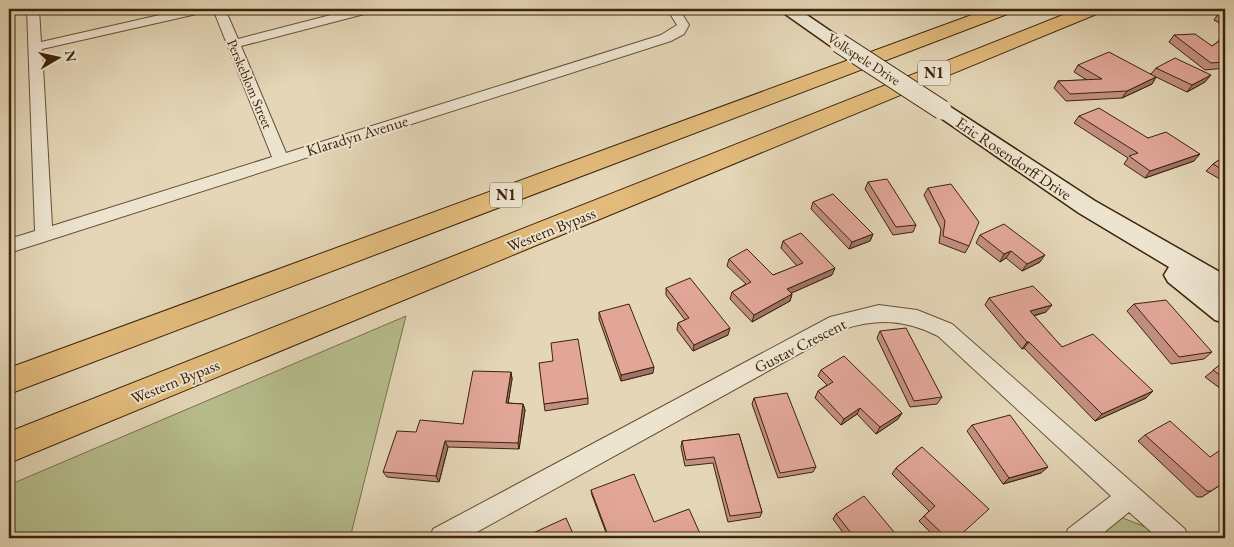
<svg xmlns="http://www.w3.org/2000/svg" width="1234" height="547" viewBox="0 0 1234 547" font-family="'EB Garamond',serif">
<rect width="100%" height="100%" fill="#e4d6b7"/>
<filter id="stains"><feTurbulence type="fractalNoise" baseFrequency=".004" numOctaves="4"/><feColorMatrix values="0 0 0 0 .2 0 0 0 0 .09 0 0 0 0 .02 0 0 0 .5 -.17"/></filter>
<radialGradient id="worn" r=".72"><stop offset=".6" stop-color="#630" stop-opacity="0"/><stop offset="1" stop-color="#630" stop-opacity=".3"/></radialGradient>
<g fill="#b6bd8d" stroke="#7a704b">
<path d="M406,316l-56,222h-341v-53z"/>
<path d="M1123,518l25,10 11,10h-78l20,-16z"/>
</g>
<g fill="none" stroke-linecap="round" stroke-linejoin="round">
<g stroke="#675034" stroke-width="2">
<g id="street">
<path d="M27,9h12l2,33 145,-33h21l-6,4 -159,36 10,177 220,-69 -59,-148h12l13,30 116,-30h20l-2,3 -131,34 45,107 375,-118 16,-10 -10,-16h12l10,16 -5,9 -13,7 -662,212v-14l26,-8z"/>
<path d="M879,305l38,5 35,14 233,205 3,9h-30l-29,-26 -32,26h-32l3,-9 43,-33 -173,-160c-32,-16 -60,-18 -94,-7l-378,209h-36l3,-9 397,-212z"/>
</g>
</g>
<g stroke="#3d2309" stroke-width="3">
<g id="secondary">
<path d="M778,9h20l50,34 -2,4h-14z"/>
<path d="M942,104l7,2 146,95 130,74v48l-10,-3 -47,-38 -4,-7 5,-8 -90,-54 -144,-99 -3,-4 3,-4z"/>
</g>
</g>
<g stroke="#3d2309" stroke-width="2">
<g id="highway">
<path d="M988,9h25l-3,4 -1001,381v-26z"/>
<path d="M1078,9h24l-3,4 -1090,450v-31z"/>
</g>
</g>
<use href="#street" fill="#ede4d0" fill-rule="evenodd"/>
<use href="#secondary" fill="#ede4d0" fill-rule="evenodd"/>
<use href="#highway" fill="#e2bb7c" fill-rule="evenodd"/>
<g stroke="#3d2309" stroke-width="21" stroke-linecap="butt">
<path id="secondary-bridge" d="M839,43l103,67"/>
</g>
<use href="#secondary-bridge" stroke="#ede4d0" stroke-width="19"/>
</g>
<g fill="#c28f83" stroke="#3d2309">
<path d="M1225,13v13l-11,-6 4,-6z"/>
<path d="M1224,32h1v36l-20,2 -36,-28 5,-7 38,11 7,-5v-2z"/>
<path d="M1078,65l73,9 5,-6 49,14 -18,10 -31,-15 -4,7 -30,14 -56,3 -12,-13 4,-7 29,-1 -13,-8z"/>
<path d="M1079,116l69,22 46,23 -49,17 -21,-14 4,-6 -54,-35z"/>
<path d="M1225,156v26l-19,-11 7,-7z"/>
<path d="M868,182l48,43 -3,7 -20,3 -28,-46z"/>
<path d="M928,188l41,58 -4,7 -26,-10 2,-14 -17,-34z"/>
<path d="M813,202l60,32 -3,7 -21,8 -38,-40z"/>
<path d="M980,235l60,27 -18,9 -16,-13 -6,4 -24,-19z"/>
<path d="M783,241l49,34 -41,18 1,1 -2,7 -38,21 -22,-23 2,-7 14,-8 -19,-18 2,-7 44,16 24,-9 -16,-18z"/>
<path d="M666,288l62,47 -35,16 -16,-21 1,-7 7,-3 -19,-25z"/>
<path d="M989,298l57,14 -12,4 28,31 91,44 -7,7 -51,23 -71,-73 -2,1 -37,-44z"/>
<path d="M1134,304l78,48 -8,7 -33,5 -44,-53z"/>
<path d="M599,312l54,61 -32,8 -22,-62z"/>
<path d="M880,331l62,66 -5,7 -27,3 -33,-69z"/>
<path d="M1225,361v31l-20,-15z"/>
<path d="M821,370l81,43 -4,6 -22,15 -19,-20 -16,11 -26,-27 3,-7 9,-6 -9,-9z"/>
<path d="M511,372l1,7 -4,24 15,1 2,6 -6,39 -71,-2 -9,35 -52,-5 -4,-5 80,-48z"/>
<path d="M588,398v6l-43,7 -1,-7z"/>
<path d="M754,398l62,69 -3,5 -35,6 -26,-74z"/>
<path d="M972,425l69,48 -38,11 -36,-53z"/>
<path d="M739,434l23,78 -2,5 -32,5 -15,-59 -28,3 -4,-19 1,-6z"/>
<path d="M1145,435l80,47 -23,15h-5l-59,-56z"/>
<path d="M922,447l35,91h-21l-17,-17 10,-10 -37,-37 4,-6z"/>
<path d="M591,490l63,32 48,16h-94l-16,-43z"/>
<path d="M836,514l63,24h-52l-14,-19z"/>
</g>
<g fill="#9e746a" stroke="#3d2309">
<path d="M1211,75l-6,7 -18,10 5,-7z"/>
<path d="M1156,77l-4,7 -30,14 5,-7z"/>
<path d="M1200,154l-6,7 -49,17 5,-7z"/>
<path d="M873,234l-3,7 -21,8 3,-7z"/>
<path d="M1011,251l-5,7 -6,4 4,-8z"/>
<path d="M1045,255l-5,7 -18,9 5,-7z"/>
<path d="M835,268l-3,7 -47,21 2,-7z"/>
<path d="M792,294l-2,7 -38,21 2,-7z"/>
<path d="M1052,305l-6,7 -21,6 5,-7z"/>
<path d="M730,328l-2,7 -35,16 1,-6z"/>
<path d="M1027,342h2l-5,6 -2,1z"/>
<path d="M654,367l-1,6 -32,8v-6z"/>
<path d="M511,372l1,7 -5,31 -1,-7z"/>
<path d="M1153,391l-7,7 -51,23 7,-7z"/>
<path d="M523,404l2,6 -6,39 -1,-6z"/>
<path d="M860,408l-3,6 -16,11 3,-6z"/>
<path d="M902,413l-4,6 -22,15 4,-7z"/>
<path d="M445,441l3,6 -9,35 -3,-6z"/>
<path d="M1048,467l-7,6 -38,11 6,-6z"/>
</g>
<g fill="#e1a698" stroke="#3d2309">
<path d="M1225,13v4l-7,-3z"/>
<path d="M1195,34l17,12 13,-9v25l-14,1 -37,-28z"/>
<path d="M1109,52l47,25 -29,14 -57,3 -12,-13 44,-2 -24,-14z"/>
<path d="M1175,58l36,17 -19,10 -36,-17z"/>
<path d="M1099,108l49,30 18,-6 34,22 -50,17 -21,-15 9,-3 -59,-37z"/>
<path d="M1225,156v15l-12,-7z"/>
<path d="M887,179l29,46 -20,2 -28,-45z"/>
<path d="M951,184l28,38 -10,24 -26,-10 2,-15 -17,-33z"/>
<path d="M833,194l40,40 -21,8 -39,-40z"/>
<path d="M1004,224l41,31 -18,9 -16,-13 -7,3 -24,-19z"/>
<path d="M801,233l34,35 -48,21 5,5 -38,21 -22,-23 19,-10 -22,-23 18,-10 26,26 30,-12 -20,-22z"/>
<path d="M690,278l40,50 -36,17 -16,-22 11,-5 -23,-30z"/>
<path d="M1033,286l19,19 -22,6 32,36 31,-13 60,57 -51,23 -73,-72h-2l-38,-44z"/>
<path d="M1166,300l46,52 -33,5 -45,-53z"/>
<path d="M629,304l25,63 -33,8 -22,-63z"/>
<path d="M906,328l36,69 -28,4 -34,-70z"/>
<path d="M578,339l10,59 -44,6 -5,-41 14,-2 -2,-18z"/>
<path d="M844,356l58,57 -22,14 -20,-19 -16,11 -26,-28 15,-9 -12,-12z"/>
<path d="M1225,361v18l-12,-9z"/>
<path d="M473,371l38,1 -5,31 17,1 -5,39 -73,-2 -9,35 -53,-4 14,-41 19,1 4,-12 43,4z"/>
<path d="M787,393l29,74 -36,6 -26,-75z"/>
<path d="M1010,415l38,52 -39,11 -37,-53z"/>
<path d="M1170,421l40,36 15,-10v35l-14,9h-4l-62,-56z"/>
<path d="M739,434l23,78 -32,4 -16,-59 -28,3 -4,-19z"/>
<path d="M922,447l67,62 -32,29h-10l-23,-22 11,-10 -39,-38z"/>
<path d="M634,474l20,48 35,-13 13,29h-93l-18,-48z"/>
<path d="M864,496l35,42h-44l-19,-24z"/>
<path d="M566,518l9,20h-53z"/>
<path d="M793,537v1h-16z"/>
</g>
<g text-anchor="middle" stroke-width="4" stroke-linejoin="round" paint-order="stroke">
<g font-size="14" fill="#3d2309" stroke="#ede4d0">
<text transform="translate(864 59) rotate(33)" y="5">Volkspele Drive</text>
<text transform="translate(250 84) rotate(67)" y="5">Perskeblom Street</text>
</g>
<g fill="#ede4d0" stroke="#725d45" stroke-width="1">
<rect x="918" y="60.5" width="32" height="25" rx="4"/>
<rect x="490" y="182.5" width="32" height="25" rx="4"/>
</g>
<g font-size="15" font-weight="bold" fill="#3d2309">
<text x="934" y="78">N1</text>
<text x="506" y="200">N1</text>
</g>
<g font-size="16" fill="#3d2309" stroke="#ede4d0">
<text transform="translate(357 135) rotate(-17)" y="6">Klaradyn Avenue</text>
<text transform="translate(1014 158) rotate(34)" y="6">Eric Rosendorff Drive</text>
<text transform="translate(551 229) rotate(-22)" y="6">Western Bypass</text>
<text transform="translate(800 345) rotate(-27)" y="6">Gustav Crescent</text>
<text transform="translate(175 381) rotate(-22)" y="6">Western Bypass</text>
</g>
</g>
<rect width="1234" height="547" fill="none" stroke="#e4d6b7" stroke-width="30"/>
<rect x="10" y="10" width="1214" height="527" fill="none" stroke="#3d2309" stroke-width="2.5"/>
<rect x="15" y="15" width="1204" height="517" fill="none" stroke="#3d2309"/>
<g transform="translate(58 58) rotate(81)" stroke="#ede4d0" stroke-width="4" paint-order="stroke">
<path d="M0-4L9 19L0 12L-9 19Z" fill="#3d2309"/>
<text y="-8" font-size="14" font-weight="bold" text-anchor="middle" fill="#3d2309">N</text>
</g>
<rect width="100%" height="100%" filter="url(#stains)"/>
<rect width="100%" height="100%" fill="url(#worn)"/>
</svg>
